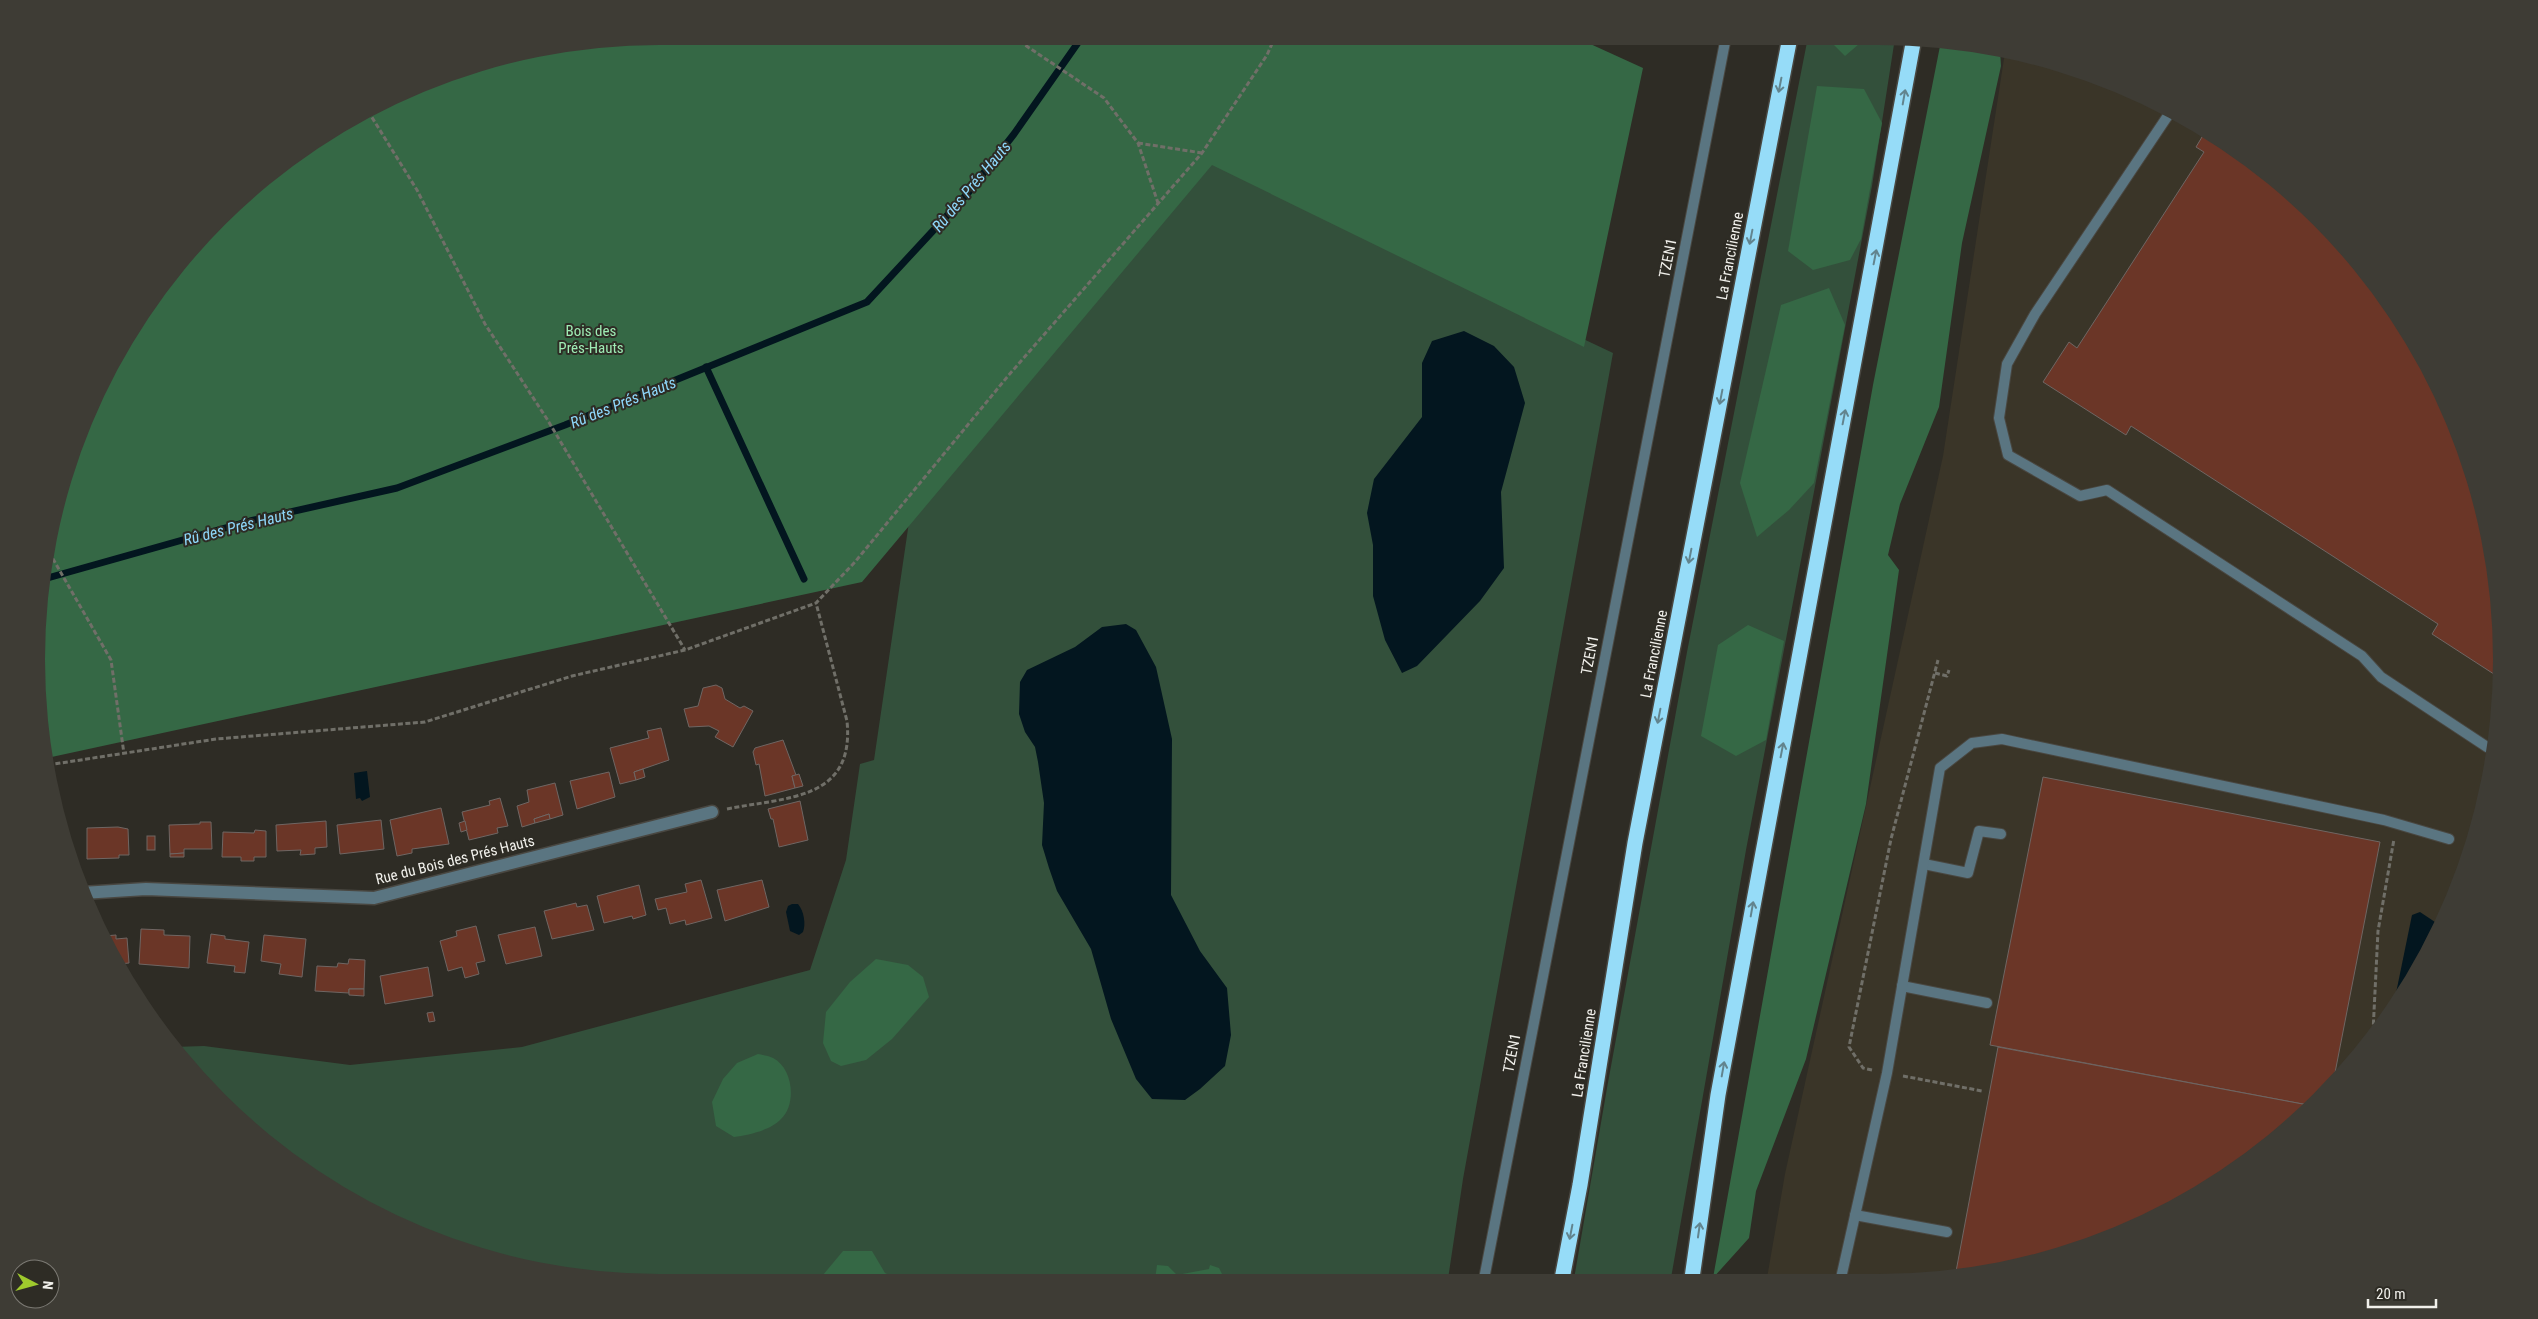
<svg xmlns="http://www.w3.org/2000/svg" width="2538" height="1319" viewBox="0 0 2538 1319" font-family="'Roboto Condensed',sans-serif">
<rect width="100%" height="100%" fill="#2e2c25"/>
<path fill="#3a3528" d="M2005,52l35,6 114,43 104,64 89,84 71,99 51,111 27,119 4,123 -20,120 -43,114 -90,136 -122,107 -108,57 -157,42 -193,1 18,-104 158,-718z"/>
<g fill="#33503b">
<path d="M1808,37l87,1 -23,148 -126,664 -75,428 -97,1 33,-191 80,-436z"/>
<path d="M1200,158l413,195 -150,826 -15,100 -829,2 -121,-19 -114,-44 -104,-64 -89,-83 -18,-24 31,-1 146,19 172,-18 288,-77 36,-110 14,-96 14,-4 35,-238z"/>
</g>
<g fill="#356845">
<path d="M660,36l915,1 68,31 -59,279 -372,-182 -350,417 -815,176 -9,-57v-83l19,-120 27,-77 55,-103 52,-70 89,-83 68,-45 111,-51 79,-21z"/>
<path d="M1826,37l40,1 -21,18z"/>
<path d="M1941,41l59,10 1,15 -39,177 -23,164 -39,97 -12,51 11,15 -33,234 -60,255 -50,132 -7,47 -36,40 160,-893z"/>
<path d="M1817,86l47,3 18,34 -21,116 -11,21 -37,10 -25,-19z"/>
<path d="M1829,288l16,37 -31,158 -25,27 -32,27 -17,-54 41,-178z"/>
<path d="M1748,625l36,16 -18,99 -30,16 -35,-20 17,-91z"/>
<path d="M876,959l32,6 15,12 6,20 -37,42 -26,21 -25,6 -10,-5 -8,-18 3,-31 24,-30z"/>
<path d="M758,1054c5,1 11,2 15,4 20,10 24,46 8,61 -10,11 -32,16 -47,18l-18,-11 -4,-24 11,-23 14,-16z"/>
<path d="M843,1251h29l13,22 16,8h-83z"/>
<path d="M1157,1265l11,1 9,9 32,-6 1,-4 9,3 6,12h-70z"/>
</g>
<g fill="#03161f">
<path d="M1464,331l30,15 20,21 11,36 -24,89 3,76 -24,33 -63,65 -15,7 -17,-33 -12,-44v-51l-6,-32 7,-34 48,-62v-54l10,-22z"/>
<path d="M1126,624l10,6 20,37 16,72 -1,156 29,56 27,37 4,47 -6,31 -25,23 -15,11 -33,-1 -16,-20 -25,-60 -20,-70 -34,-58 -8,-23 -7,-23 2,-42 -6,-41 -3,-15 -10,-15 -6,-18 1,-32 7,-12 48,-23 27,-20z"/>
<path d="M367,771l3,26 -8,4 -2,-3 -4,1 -2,-26z"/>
<path d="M792,904h6c6,7 8,20 5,28l-4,3 -9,-4 -4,-19 2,-6z"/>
<path d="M2420,912l21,14 -4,9 -42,63 17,-83z"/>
</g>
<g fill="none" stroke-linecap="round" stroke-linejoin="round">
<g stroke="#03161f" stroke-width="7">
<path d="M706,367l98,212"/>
<path d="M44,579l206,-58 147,-33 168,-63 302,-123 101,-109 46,-59 68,-97"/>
</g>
</g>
<g fill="#6b3627" stroke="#6f6663">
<path d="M2205,132l53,33 89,84 71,99 51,111 27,119 4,100 -68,-44 6,-10 -307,-198 -5,9 -83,-53 26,-40 8,6 127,-196 -8,-5z"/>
<path d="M716,685l6,3 3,11 15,9 4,-2 9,5 -20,36 -18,-10 4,-6 -10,-5 -20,1 -5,-18 14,-3 5,-18z"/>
<path d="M661,728l8,32 -35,12 2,8 -16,4 -10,-36 39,-10 -2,-7z"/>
<path d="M783,740l13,35 -4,1 3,12 -30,8 -6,-32 -3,1 -3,-13 2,-4z"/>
<path d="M643,769l2,8 -9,3 -2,-8z"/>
<path d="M609,772l6,25 -38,12 -7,-28z"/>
<path d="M799,774l4,12 -8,2 -3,-12z"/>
<path d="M2043,777l337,65 -47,241 -25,22 -318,-60z"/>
<path d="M555,783l8,32 -13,4 -1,-5 -15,5 1,4 -13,4 -5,-21 12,-4 -2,-12z"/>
<path d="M500,798l8,28 -11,2 1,5 -29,7 -7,-28 28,-7 -1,-4z"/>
<path d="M800,801l8,39 -29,7 -6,-28h-2l-3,-10z"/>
<path d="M441,808l8,36 -37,5v4l-15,3 -7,-36z"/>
<path d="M549,814l1,5 -15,4 -1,-4z"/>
<path d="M381,820l3,29 -44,5 -3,-29z"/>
<path d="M326,821l1,26 -12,1v6l-15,1 1,-5 -24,1 -1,-26z"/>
<path d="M465,821l2,9 -6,2 -2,-9z"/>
<path d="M200,822h11l1,27h-28v4l-14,1 -1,-29 31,-1z"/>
<path d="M118,827l10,2 1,26h-10v3l-32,1v-31z"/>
<path d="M255,830l11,1v26h-12v4h-13v-4h-19l1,-25 31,1z"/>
<rect x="147" y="836" width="8" height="14"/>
<path d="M184,853v4h-14v-3z"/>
<path d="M701,880l11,38 -26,7 -1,-5 -15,4 -4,-16 -8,2 -3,-11 32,-7 -2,-8z"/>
<path d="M762,880l7,27 -44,14 -8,-31z"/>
<path d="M639,885l7,30 -13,4 -1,-3 -28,7 -7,-27z"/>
<path d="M576,903l1,4 10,-2 7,25 -42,9 -8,-28z"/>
<path d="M476,926l9,35 -9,2 3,11 -14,4 -3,-11 -14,4 -8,-30 17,-5 -1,-5z"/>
<path d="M535,927l7,29 -36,8 -8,-29z"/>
<path d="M141,929l23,1v5l26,1 -1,32 -50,-4z"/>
<path d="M211,934l14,2v3l24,3 -4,31 -11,-1 1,-6 -28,-3z"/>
<path d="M116,935v4l11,-1 2,25 -10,1 -15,-28z"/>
<path d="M264,935l42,4 -4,38 -23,-3 2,-10 -20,-3z"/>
<path d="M349,959l16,1 -1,29h-15v4l-34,-2 2,-25 20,1 1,-4 10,1z"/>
<path d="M428,967l5,29 -48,8 -5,-28z"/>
<path d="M349,989h15v7l-15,-1z"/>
<path d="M433,1012l2,9 -6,1 -2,-9z"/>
<path d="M1998,1047l310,58 -83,73 -108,57 -162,42z"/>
</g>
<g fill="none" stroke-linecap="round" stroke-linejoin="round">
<g stroke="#494741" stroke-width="12">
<g id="lane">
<path d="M2171,111l-136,203 -28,50 -8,54 9,37 72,41 27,-6 255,166 19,21 106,70"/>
<path d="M1924,864l44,9 11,-42 22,3"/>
<path d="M1902,986l85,17"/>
<path d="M1855,1215l92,17"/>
<path d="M1841,1278l46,-205 53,-305 32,-25 30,-4 382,81 65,19"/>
<path d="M1484,1279l242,-1242"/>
</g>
</g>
<g stroke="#494741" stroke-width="15">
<path id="street" d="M82,893l64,-4 228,9 338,-86"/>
</g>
<g stroke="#494741" stroke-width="18">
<g id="highway">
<path d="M1692,1278l26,-183 196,-1057"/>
<path d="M1562,1279l18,-94 55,-342 155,-806"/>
</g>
</g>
<g stroke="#706f68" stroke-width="3" stroke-dasharray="5 2.5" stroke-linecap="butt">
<path d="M1013,37l91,61 34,45 20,60"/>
<path d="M368,111l49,79 68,134 62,95 138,231"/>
<path d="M1138,143l64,10"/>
<path d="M49,552l62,108 13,94"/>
<path d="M1935,673l12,3 2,-6"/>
<path d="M48,765l168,-26 209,-17 147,-46 113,-26 131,-47 39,-41 153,-186 194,-223 65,-98 8,-18"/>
<path d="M727,809c59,-12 128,-8 120,-88l-31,-118"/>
<path d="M2373,1032l5,-101 16,-92"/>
<path d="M1872,1070l-9,-2 -14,-21 42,-208 47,-179"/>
<path d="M1903,1076l79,15"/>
</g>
<use href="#lane" stroke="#5a7581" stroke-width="10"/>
<use href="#street" stroke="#5a7581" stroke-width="12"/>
<use href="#highway" stroke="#96dcf8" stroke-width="15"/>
</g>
<defs><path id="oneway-shaft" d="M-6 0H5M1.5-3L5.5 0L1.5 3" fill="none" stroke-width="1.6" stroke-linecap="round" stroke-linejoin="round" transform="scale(1.25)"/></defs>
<g stroke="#62848e">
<use href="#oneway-shaft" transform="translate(1780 85) rotate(101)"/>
<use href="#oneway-shaft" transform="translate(1904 97) rotate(-80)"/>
<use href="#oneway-shaft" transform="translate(1751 237) rotate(101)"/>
<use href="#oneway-shaft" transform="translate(1875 257) rotate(-79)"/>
<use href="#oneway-shaft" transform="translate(1721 397) rotate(101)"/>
<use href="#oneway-shaft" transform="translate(1844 417) rotate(-79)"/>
<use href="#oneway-shaft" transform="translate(1690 556) rotate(101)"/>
<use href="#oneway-shaft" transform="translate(1659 716) rotate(101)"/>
<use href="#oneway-shaft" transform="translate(1782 750) rotate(-79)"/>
<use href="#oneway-shaft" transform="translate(1752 909) rotate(-80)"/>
<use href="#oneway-shaft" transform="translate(1723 1069) rotate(-80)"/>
<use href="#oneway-shaft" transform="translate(1699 1230) rotate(-82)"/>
<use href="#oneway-shaft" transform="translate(1571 1232) rotate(101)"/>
</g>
<g text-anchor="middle" stroke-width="4" stroke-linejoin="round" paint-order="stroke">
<g font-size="15" fill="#f1f0eb" stroke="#2e2c25">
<text transform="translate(1730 256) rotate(-79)" y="5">La Francilienne</text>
<text transform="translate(1668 258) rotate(-79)" y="5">TZEN1</text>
<text transform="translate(1654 654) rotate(-79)" y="5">La Francilienne</text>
<text transform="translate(1590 655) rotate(-79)" y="5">TZEN1</text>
<text transform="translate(455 860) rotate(-14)" y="5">Rue du Bois des Prés Hauts</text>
<text transform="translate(1512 1053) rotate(-79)" y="5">TZEN1</text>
<text transform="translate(1584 1053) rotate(-81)" y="5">La Francilienne</text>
</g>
<g font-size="15" fill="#9eecb4" stroke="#2e2c25">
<text x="591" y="336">Bois des<tspan x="591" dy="17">Prés-Hauts</tspan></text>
</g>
<g font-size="16" font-style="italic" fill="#8ed7fa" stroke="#2e2c25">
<text transform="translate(971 186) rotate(-50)" y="6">Rû des Prés Hauts</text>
<text transform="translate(623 402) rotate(-22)" y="6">Rû des Prés Hauts</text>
<text transform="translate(238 526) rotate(-14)" y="6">Rû des Prés Hauts</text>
</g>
</g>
<path d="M0 0H2538V1319H0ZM659 45H1879A614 614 0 0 1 2493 659V660A614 614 0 0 1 1879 1274H659A614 614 0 0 1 45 660V659A614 614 0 0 1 659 45Z" fill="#3e3c35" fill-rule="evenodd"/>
<g transform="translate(35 1284) rotate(96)"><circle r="24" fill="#2e2c25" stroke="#7c7a74"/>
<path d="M0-4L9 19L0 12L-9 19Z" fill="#9fca2d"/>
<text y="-8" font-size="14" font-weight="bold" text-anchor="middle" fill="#f1f0eb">N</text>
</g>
<path d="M2368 1299v8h68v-8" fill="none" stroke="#f1f0eb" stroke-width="2.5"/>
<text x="2376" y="1299" font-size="15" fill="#f1f0eb" stroke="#2e2c25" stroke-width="4" paint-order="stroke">20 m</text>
</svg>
